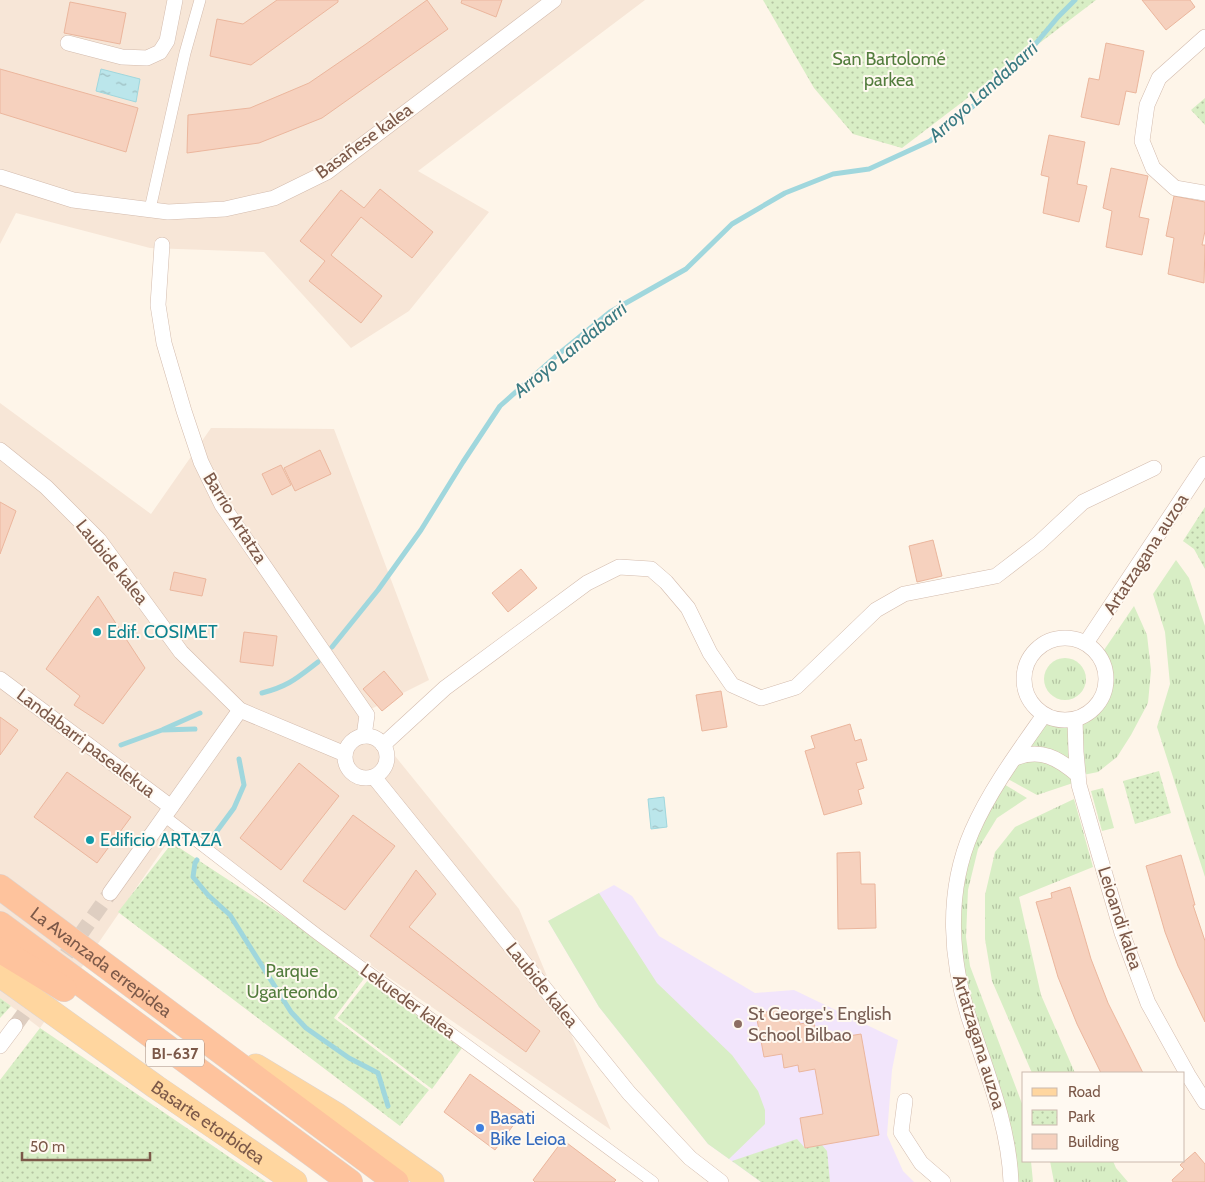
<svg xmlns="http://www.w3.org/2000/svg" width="1205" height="1182" viewBox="0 0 1205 1182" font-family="Cabin,sans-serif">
<defs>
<pattern id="grass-tufts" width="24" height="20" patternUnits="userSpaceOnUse" patternTransform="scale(1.25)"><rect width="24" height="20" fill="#d8eec5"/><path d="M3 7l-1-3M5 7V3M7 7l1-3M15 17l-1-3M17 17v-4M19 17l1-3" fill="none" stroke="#b4c4a2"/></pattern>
<pattern id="park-dots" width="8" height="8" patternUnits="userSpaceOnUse" patternTransform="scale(1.25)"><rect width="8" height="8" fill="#d8eec5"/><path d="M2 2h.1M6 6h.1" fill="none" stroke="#b4c4a2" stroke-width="1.8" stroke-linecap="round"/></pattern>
<pattern id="water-ripples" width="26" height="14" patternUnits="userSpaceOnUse" patternTransform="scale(1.25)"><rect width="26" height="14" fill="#bbe6eb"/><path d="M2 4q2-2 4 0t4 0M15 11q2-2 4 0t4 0" fill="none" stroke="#9dbdc0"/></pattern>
</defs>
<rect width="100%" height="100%" fill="#fef5e9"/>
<g fill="#f7e6d7">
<path d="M0,0h645l-227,171 71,41 -80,99 -58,37 -87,-96 -114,-4 -134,-35 -16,31z"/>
<path d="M0,403l151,111 60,-86 123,1 95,251 -68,34 158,195 92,221 -258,-177 -179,-120 -134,195 -40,-30z"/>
</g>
<path fill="#f2e5fb" d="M614,885l18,11 27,40 96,57 39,-3 104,50 -6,30 -5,65 16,36 11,11h-153l-53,-38 -109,-137 -51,-86z"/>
<g fill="url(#grass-tufts)">
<path d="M1176,560l13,18 16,48v251l-48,-150 13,-43 -5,-52 -12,-38z"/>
<path d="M1134,606l13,29 4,35 -3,33 -17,32 -14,22 -19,15 -15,3 -4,-53 16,-8 13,-18 2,-23 -8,-20z"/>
<circle cx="1065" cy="679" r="21"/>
<path d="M1044,719l13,4 13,1 4,42 -50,-16z"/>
<path d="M1044,757l32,25 -39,13 -31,-17 11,-18z"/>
<path d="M1002,783l25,15 -30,20 -19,31 -10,41 -2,47 4,29 54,143v52h7l2,21h-18l-47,-183 -10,-57v-47l8,-35z"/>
<path d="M1103,788l11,40 -12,3 -11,-40z"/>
<path d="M1074,799l19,68 -74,30 22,98 34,78h-43l-40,-92 -7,-42v-44l10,-43 20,-25z"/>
<path d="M1050,1161h63l3,7 12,14h-74z"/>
</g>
<g fill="url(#park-dots)">
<path d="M763,0h333l-194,148 -49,-14 -39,-46z"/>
<path d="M1205,98v27l-14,-15z"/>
<path d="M1205,507v62l-11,-20 -11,-8z"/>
<path d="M1159,771l12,42 -36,11 -12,-43z"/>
<path d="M172,843l197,129 -35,46 95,72 -29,36 -282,-214z"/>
<path d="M368,980l94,68 -30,41 -94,-71z"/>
<path d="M0,998l11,8 -11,12z"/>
<path d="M40,1028l226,154h-266v-102z"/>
<path d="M797,1139l8,9 17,-3 5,6 3,31h-69l-29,-21z"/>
</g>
<path fill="#d8eec5" d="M599,893l58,90 75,72 26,36 7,19v14l-36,35 -21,-15 -109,-137 -51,-86z"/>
<g fill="url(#water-ripples)" stroke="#a0d7dd">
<path d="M101,69l39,10 -4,23 -40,-11z"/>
<path d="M664,797l3,30 -16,2 -3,-30z"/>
</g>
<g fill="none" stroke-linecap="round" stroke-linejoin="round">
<g stroke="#a0d7dd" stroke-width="5">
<path d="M332,647l46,-57 43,-60 42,-68 37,-56 55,-49 55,-45 76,-43 46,-45 53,-31 48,-19 36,-5 61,-28 47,-38 45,-43 36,-43 17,-17"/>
<path d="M262,693c27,-7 35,-15 56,-31"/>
<path d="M164,729l36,-16"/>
<path d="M121,745l41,-15 33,-1"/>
<path d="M214,835l20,-27 10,-23 -5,-26"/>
<path d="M197,860l-2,3 -2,14 15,18 22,20 61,97 15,16 43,30 29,15 10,33"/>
</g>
</g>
<g fill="#f6d1be" stroke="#ebb69d">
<path d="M277,0h61v2l-87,63 -41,-9 7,-37 26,5z"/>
<path d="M427,0l21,29 -126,89 -63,25 -72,10 1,-38 62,-7 59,-25 57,-39z"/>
<path d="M462,0h40l-6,17 -35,-14z"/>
<path d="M1142,0h48l5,7 -29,23z"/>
<path d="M70,2l56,11 -6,31 -56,-11z"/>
<path d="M1106,43l38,8 -8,42 -10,-2 -7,34 -38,-8 8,-39 10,2z"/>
<path d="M0,69l138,39 -12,44 -126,-39z"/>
<path d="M1049,135l36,7 -8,42 10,2 -8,36 -36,-9 6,-36 -8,-2z"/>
<path d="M1111,168l37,8 -9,41 10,2 -7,36 -36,-8 6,-36 -9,-3z"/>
<path d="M380,189l53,43 -21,26 -51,-41 -30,38 51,41 -21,27 -52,-42 16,-20 -25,-20 41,-51 23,18z"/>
<path d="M1174,196l31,6v29l-3,14h3l-1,38 -36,-9 6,-36 -8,-2z"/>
<path d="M320,450l11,24 -36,17 -11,-23z"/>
<path d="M281,465l10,20 -19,10 -10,-21z"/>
<path d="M0,502l16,9 -16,43z"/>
<path d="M933,540l9,36 -25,6 -8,-36z"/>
<path d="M521,569l16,19 -29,24 -16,-19z"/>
<path d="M174,572l32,7 -4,17 -32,-6z"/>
<path d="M98,596l47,72 -42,56 -29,-19 6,-9 -34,-27z"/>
<path d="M244,632l33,4 -4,30 -33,-4z"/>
<path d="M384,671l19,23 -21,17 -19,-22z"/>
<path d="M721,691l6,36 -25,4 -6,-36z"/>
<path d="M0,717l18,13 -18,25z"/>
<path d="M850,724l5,17 6,-2 6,21 -11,3 8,25 -6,2 4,14 -38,11 -19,-64 10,-3 -4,-12z"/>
<path d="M299,763l40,33 -58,74 -41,-32z"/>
<path d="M67,772l64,45 -34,46 -63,-46z"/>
<path d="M353,815l42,31 -50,64 -42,-29z"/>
<path d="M860,852l1,32h14l1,44 -38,1 -1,-76z"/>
<path d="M1181,855l14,50h-2l12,36v81l-27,-56 -13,-34 -19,-66z"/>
<path d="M416,870l20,24 -27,33 131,104 -14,21 -156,-116z"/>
<path d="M1070,887l21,72 17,44 35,70h-42l-24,-49 -19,-47 -22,-75 16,-4 -1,-5z"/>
<path d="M777,1010l1,7 20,-4 2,11 14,-3 3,20 44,-7 18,101 -74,13 -5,-30 23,-4 -8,-45 -16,3 -1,-7 -14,3 -2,-14 -18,3 -8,-43z"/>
<path d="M470,1074l53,38 -28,38 -51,-38z"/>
<path d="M563,1140l53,40 -2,2h-79l-2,-2z"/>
<path d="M1195,1152l10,12v18h-32l-1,-2 12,-11 -4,-4z"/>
</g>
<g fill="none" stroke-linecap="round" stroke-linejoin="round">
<g stroke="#decec1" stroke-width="15" stroke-dasharray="15 8" stroke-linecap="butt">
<path d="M53,973l57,-80"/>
<path d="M15,1026l23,-32"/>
</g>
<g stroke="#d3bbad" stroke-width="12">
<g id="pedestrian">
<path d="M150,209l35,-156 15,-53"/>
<path d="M164,816l153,118 336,248"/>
</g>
</g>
<g stroke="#d3bbad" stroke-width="16">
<g id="minor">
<path d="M1205,37l-46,41 -12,27 -5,36 11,27 22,20 30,5"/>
<path d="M68,43l54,14 25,1 13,-6 7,-11 8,-41"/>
<path d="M0,177l73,23 95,12 57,-3 49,-11 53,-26 227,-172"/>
<path d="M162,245l-4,60 6,38 20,68 17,51 21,43 145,210 -3,21"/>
<path d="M0,450l46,37 53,53 82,112 59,58 105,44"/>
<circle cx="1065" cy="679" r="41"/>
<path d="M1086,643l119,-179"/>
<path d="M0,679l171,128"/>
<path d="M1075,720l1,32 3,33 43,148 26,70 40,72 17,27"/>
<circle cx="366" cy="757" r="21"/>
<path d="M383,745l62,-57 142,-105 32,-16 32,2 15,13 22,26 22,45 22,32 29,13 35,-11 80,-77 28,-16 92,-18 43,-33 44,-41 71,-34"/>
<path d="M1015,758c26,-10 43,0 63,17"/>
<path d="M374,777l255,316 61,65 31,24"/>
<path d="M110,893l130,-183"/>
<path d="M0,1046l15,-20"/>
<path d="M905,1101l-4,31 20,31 22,19"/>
<path d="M1011,1182c-2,-55 -23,-106 -40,-158 -21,-62 -26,-131 1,-193 18,-41 46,-79 72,-116"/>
</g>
</g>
<g stroke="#ddd4d0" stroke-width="25">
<g id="primary">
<path id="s1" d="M0,975l156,112 139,95"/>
<path d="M256,1066l81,49 95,67"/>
</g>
</g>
<g stroke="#ddd4d0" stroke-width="26">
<g id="trunk">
<path id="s2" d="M0,887l396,295"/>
<path d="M0,924l350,258"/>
<path d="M0,950l64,39"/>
</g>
</g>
<use href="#pedestrian" stroke="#fff" stroke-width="11"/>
<use href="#minor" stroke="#fff" stroke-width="15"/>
<use href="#primary" stroke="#ffd69f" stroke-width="24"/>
<use href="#trunk" stroke="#fec39d" stroke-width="25"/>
</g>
<g fill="#0f9aa8" stroke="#fff9f1" stroke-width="2">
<circle cx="97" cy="632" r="5"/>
<circle cx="90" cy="840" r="5"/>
</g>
<circle fill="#8d6e63" stroke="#fff9f1" stroke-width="2" cx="738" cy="1024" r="5"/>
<circle fill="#3f7fe0" stroke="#fff9f1" stroke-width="2" cx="480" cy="1128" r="5"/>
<g text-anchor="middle" stroke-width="4" stroke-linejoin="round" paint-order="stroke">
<rect fill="#fff9f1" stroke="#a3897b" stroke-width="1" x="146" y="1039.5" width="58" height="27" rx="4"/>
<g font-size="16" font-weight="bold" fill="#7c5949">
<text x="175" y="1059">BI-637</text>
</g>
<g font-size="18" fill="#537d3d" stroke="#fff9f1">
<text x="889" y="65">San Bartolomé<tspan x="889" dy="21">parkea</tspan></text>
<text x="292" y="977">Parque<tspan x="292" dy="21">Ugarteondo</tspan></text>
</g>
<g font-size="18" fill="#7c5949" stroke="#fff9f1">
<text transform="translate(364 141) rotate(-36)" y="6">Basañese kalea</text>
<text transform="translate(235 518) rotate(58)" y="6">Barrio Artatza</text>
<text transform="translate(1146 554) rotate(-57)" y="6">Artatzagana auzoa</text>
<text transform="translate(112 562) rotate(51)" y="6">Laubide kalea</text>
<text transform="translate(86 743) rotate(37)" y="6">Landabarri pasealekua</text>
<text transform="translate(1120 918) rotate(72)" y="6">Leioandi kalea</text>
<text dy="6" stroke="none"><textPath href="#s2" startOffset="126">La Avanzada errepidea</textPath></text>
<text transform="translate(542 985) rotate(51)" y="6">Laubide kalea</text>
<text transform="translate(408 1001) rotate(36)" y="6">Lekueder kalea</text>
<text transform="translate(979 1042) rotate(73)" y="6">Artatzagana auzoa</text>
<text dy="6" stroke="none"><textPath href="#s1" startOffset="255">Basarte etorbidea</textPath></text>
</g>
<g font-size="18" fill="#0d838f" stroke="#fff9f1" text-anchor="start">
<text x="107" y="638">Edif. COSIMET</text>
<text x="100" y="846">Edificio ARTAZA</text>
</g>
<g font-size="18" fill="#785e54" stroke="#fff9f1" text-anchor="start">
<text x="748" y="1020">St George's English<tspan x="748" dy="21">School Bilbao</tspan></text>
</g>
<g font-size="18" fill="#366cbe" stroke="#fff9f1" text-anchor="start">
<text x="490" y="1124">Basati<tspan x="490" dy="21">Bike Leioa</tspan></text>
</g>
<g font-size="19" font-style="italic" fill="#3a7a82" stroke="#fff9f1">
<text transform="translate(983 91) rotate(-42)" y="7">Arroyo Landabarri</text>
<text transform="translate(570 349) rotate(-39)" y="7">Arroyo Landabarri</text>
</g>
</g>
<rect x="1022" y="1072" width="162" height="90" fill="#fff9f1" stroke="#cbb9ae"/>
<rect x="1032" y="1088" width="25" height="8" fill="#ffd69f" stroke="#cbb9ae"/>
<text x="1068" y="1097" font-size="15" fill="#7c5949">Road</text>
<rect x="1032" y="1110" width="25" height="15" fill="url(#park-dots)" stroke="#cbb9ae"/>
<text x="1068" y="1122" font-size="15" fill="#7c5949">Park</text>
<rect x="1032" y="1134" width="25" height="15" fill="#f6d1be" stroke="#cbb9ae"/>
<text x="1068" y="1147" font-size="15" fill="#7c5949">Building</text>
<path d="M22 1152v8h128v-8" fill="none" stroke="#7c5949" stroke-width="2.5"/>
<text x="30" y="1152" font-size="15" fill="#7c5949" stroke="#fff9f1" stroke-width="4" paint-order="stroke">50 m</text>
</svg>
